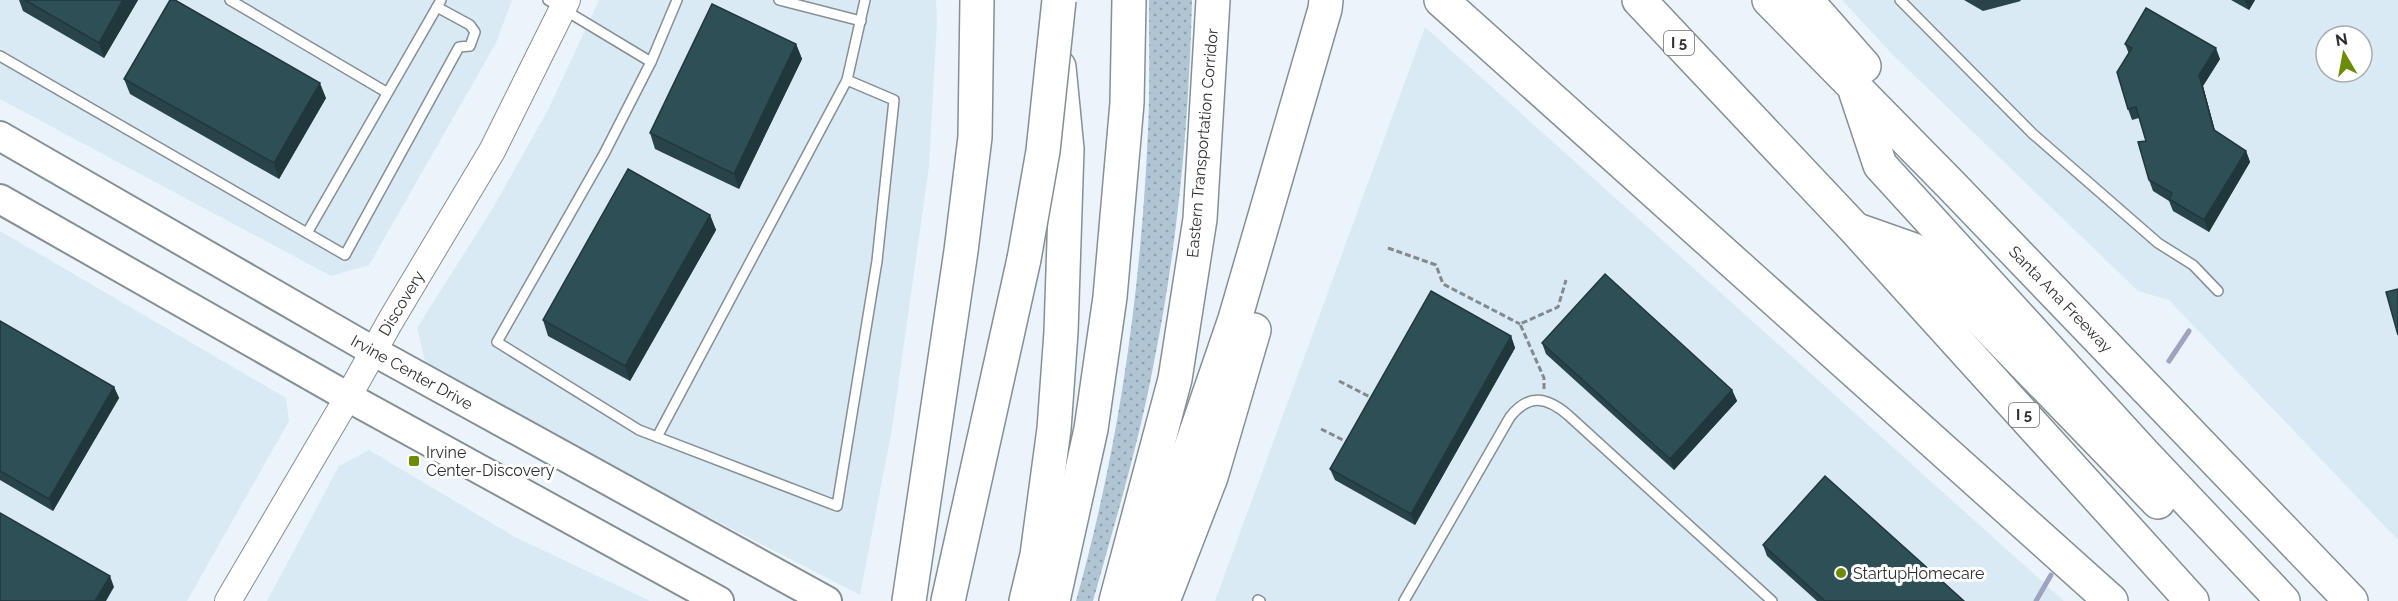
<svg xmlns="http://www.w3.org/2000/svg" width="2398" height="601" viewBox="0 0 2398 601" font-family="Raleway,sans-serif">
<defs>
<pattern id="grass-dots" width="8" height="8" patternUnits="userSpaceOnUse" patternTransform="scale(1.5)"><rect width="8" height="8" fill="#afc5d3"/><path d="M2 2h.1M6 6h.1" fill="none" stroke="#8fa0ac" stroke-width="1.8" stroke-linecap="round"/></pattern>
</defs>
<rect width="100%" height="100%" fill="#ebf4fa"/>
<g fill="#d9eaf4" fill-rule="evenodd">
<path d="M0,0h512l-16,43 -127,222 -38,11 -331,-177z"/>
<path d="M599,0h337l1,22 -8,144 -37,263 -32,166 -217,-112 -217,-118 -9,-37 77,-122 54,-96z"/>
<path d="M1842,0h556v540l-229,-240 -31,-9 -246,-237zM2326,36h36v36h-36z"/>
<path d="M1425,27l639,574h-849z"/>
<path d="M0,231l286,167 3,23 -102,180h-187z"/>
<path d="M369,450l146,87 135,64h-383l72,-135z"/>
</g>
<path fill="url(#grass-dots)" d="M1149,0h43c-3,122 -14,243 -38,362 -15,81 -39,160 -61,239h-17c43,-153 65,-311 72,-470 2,-43 1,-87 1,-131z"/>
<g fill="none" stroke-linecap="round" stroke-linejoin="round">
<g stroke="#9fa3be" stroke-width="5">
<path d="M2169,361l20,-30"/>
<path d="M2036,601l15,-26"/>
</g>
<g stroke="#868f94" stroke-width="12">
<g id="lane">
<path d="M230,0l156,92"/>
<path d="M548,0l103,62 26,-62"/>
<path d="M779,0l82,21"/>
<path d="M1900,0l133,134 125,109 35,22 25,26"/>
<path d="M0,56l345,199 114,-208 11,-1 5,-14 -5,-7 -33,-18 4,-7"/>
<path d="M651,62l-47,92 -107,188 142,88 198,76 40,-245 17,-161 -47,-20 18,-80"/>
<path d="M307,233l130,-226"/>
<path d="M657,437l190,-357"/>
<path d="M1258,600l2,1"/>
<path d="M1404,601l106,-184c19,-24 37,-20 58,-2l204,186"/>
</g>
</g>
<g stroke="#868f94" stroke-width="28">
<path id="secondary" d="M228,601l120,-204 43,-77 101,-169 75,-151"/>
</g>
<g stroke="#868f94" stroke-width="32">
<g id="primary">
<path d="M0,136l373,215 454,250"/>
<path d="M0,199l348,198 371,204"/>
</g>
</g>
<g stroke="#868f94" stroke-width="36">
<g id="highway">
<path d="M1441,0l670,601"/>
<path d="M1639,0l216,229 337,372"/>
<path d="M1769,0l183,186 399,415"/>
<path d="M1806,0l58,66"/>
<path d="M1856,93l24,72 263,288 140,148"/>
<path d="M1860,231l54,19 244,252"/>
<path d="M909,601l52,-350 14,-114 2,-137"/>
<path d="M948,601l76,-342"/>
<path d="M1026,601l11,-46 17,-126 7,-97 6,-183 -8,-82"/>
<path d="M1053,601l38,-172 19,-132 17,-194 2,-103"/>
<path d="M1116,601l59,-222 25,-160 13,-219"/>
<path d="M1138,601l97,-282 90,-310 1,-9"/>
<path d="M1163,601l48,-124 43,-147"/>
</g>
</g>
<g stroke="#83898d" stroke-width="3" stroke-dasharray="6 3" stroke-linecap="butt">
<path d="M1388,248l48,17 7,19 77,40"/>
<path d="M1339,381l33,17"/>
<path d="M1544,389v-11l-24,-54 38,-17 8,-27"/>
<path d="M1321,429l26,13"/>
</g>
<use href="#lane" stroke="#fff" stroke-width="9"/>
<use href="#secondary" stroke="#fff" stroke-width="26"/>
<use href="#primary" stroke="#fff" stroke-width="28"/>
<use href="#highway" stroke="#fff" stroke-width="33"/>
<g stroke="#868f94" stroke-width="36" stroke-linecap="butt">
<path id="highway-bridge" d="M1024,259l19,-108 16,-151"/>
</g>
<use href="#highway-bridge" stroke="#fff" stroke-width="33"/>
</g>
<g fill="#28444a">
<path d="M19,0h119l-34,58 -81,-47z"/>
<path d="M1964,0h56l1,1 -38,10z"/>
<path d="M2231,0h24l-6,10z"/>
<path d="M796,44l6,15 -63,130 -84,-40 -5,-16z"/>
<path d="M2125,44l95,15 -17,27 12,45 31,20 4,11 -41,70 -36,-21 -4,-10 -16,-10 -4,-11 -3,-39 -7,-23 -7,2 -4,-11 1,-55z"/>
<path d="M124,79l202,19 -47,81 -149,-85z"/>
<path d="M710,215l6,15 -86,151 -82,-45 -5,-16z"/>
<path d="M0,321l114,66 5,11 -66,113 -53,-31z"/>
<path d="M1511,336l4,12 -100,177 -80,-45 -5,-11z"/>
<path d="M1542,343l190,47 5,11 -63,69 -128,-116z"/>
<path d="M1763,545l201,56h-147l-50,-45z"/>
</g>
<g fill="#20373c">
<path d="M123,0h15l-34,58 -5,-15z"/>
<path d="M2245,0h10l-6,10z"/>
<path d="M796,44l6,15 -63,130 -5,-15z"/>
<path d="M2216,48l4,11 -17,27 15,56 -4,-12 -15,-55z"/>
<path d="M320,83l6,15 -47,81 -5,-16z"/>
<path d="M2246,151l4,11 -41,70 -5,-12z"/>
<path d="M710,215l6,15 -86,151 -5,-15z"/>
<path d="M1511,336l4,12 -100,177 -4,-11z"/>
<path d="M114,387l5,11 -66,113 -4,-12z"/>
<path d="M1732,390l5,11 -63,69 -4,-11z"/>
<path d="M110,576l4,11 -8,14h-11z"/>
</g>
<g fill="#2e4f56" stroke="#20373c" stroke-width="1.5">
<path d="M25,0h98l-24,43z"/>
<path d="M170,0h5l145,83 -46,80 -150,-84z"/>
<path d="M712,4l84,40 -62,130 -84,-41z"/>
<path d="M2146,8l70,40 -17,27 15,55 32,21 -42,69 -35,-21 3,-6 -23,-13 -11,-38 8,-1 -10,-34 -8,2 -11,-37 15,-24 -7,-4z"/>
<path d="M628,169l82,46 -85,151 -82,-46z"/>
<path d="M1605,274l127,116 -62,69 -128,-116z"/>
<path d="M2398,289v46l-12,-43z"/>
<path d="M1431,291l80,45 -100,178 -81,-45z"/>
<path d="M0,321l114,66 -65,112 -49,-28z"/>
<path d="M1825,476l139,125h-139l-62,-56z"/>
<path d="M0,513l110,63 -15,25h-95z"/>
</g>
<g fill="#6d8b06" stroke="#fff" stroke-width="2">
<rect x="408" y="455" width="12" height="12" rx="3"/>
<circle cx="1841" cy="573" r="6"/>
</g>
<g text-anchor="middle" stroke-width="6" stroke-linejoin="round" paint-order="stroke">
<g fill="#fff" stroke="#6b6d70" stroke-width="1.5">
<rect x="1664" y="31" width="30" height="24" rx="4.5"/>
<rect x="2009" y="403" width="30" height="24" rx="4.5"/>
</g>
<g font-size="15" font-weight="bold" fill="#2c2f32">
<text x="1679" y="48">I 5</text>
<text x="2024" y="420">I 5</text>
</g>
<g font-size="16" fill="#2c2f32" stroke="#fff">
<text transform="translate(1202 143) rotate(-85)" y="6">Eastern Transportation Corridor</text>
<text transform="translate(2061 299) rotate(46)" y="6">Santa Ana Freeway</text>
<text transform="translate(401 303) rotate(-59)" y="6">Discovery</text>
<text transform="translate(412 372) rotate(29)" y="6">Irvine Center Drive</text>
</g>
<g font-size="16" fill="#2c2f32" stroke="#fff" text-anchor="start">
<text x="426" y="458">Irvine<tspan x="426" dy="18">Center-Discovery</tspan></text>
<text x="1853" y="579">StartupHomecare</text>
</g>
</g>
<g transform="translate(2344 54) rotate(350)"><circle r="28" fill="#ffffff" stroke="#abacad" stroke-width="1.5"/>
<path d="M0-4.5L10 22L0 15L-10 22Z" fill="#6d8b06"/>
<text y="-9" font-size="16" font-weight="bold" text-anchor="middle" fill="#2c2f32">N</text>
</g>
</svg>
